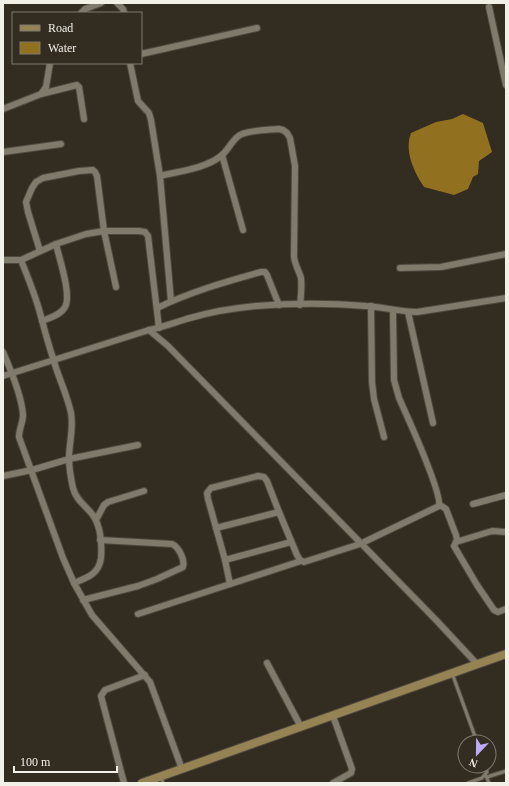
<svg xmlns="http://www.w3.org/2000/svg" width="509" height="786" viewBox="0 0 509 786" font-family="Georgia,serif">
<rect width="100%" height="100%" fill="#322c21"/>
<path fill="#917020" d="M463,114l20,9 9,29 -13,9 -1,13 -5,3 -5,12 -14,6 -30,-8c-10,-15 -20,-36 -13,-54l25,-11 16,-3z"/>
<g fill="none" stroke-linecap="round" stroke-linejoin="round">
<g stroke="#4e493f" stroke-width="5">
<g id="service">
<path d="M452,673l25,69"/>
<path d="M161,776l2,7"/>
<path d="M486,776l3,7"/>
<path d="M487,777l19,-6"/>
<path d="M468,783l14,-5 5,-6 -1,-6"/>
</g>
</g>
<g stroke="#4e493f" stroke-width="8">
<g id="minor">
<path d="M117,3l6,6 1,4"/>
<path d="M489,7l17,78"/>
<path d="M81,13l4,-4 16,-6"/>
<path d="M141,54l116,-26"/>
<path d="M130,63l8,38 11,12 2,7 9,56 11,125"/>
<path d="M41,94l36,-9 2,2 5,32"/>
<path d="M3,109l38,-15 5,-7 4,-24"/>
<path d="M3,152l58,-8"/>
<path d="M222,155l21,75"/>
<path d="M160,176c20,-5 44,-7 61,-20 8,-6 12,-19 21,-22 10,-4 26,-4 37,-5l4,1 4,3 3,5 5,28 -1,91c1,8 5,14 7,21 1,9 0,18 -1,27"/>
<path d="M40,251l-12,-39 -2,-10 6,-14 4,-6 7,-4 36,-7 14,-1 2,2 2,4 7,55 12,56"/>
<path d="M3,260h18l35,-16 30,-10 18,-3h35l6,1 3,4 11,92"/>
<path d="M21,260c6,15 12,30 17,46 5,17 9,35 15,52 5,19 14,36 18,55 3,15 -2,30 -2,45 0,9 2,21 4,30 3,12 12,17 19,26 9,11 10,31 9,44 -2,16 -14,20 -27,25"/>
<path d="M400,268l41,-1 65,-13"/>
<path d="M371,306l1,76 2,17 10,38"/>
<path d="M157,308c33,-16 68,-26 104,-36h4l2,3 12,30"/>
<path d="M408,312l25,111"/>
<path d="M42,321c7,-3 19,-6 23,-14 7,-12 -6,-49 -9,-63"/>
<path d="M149,330c14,-3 27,-8 41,-12 21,-6 44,-10 66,-12 35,-3 75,-3 110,0 17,1 34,6 51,6l89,-14"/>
<path d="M3,352c7,16 19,46 20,63 0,7 -4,14 -4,22l44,121 11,25 18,32 58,67 32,87"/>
<path d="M3,376l146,-46 19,16 268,274 41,44"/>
<path d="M3,476l29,-6 37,-11 69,-14"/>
<path d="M473,504l33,-9"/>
<path d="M440,505l6,4 10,26 1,5 -3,6 23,39 17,25 4,2 8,-3"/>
<path d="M96,520l8,-15 4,-3 36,-11"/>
<path d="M216,528l63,-16"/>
<path d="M456,542l36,-11 14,1"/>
<path d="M225,560l66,-18"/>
<path d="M230,584l-5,-24 -17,-61 -1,-6 4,-5 47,-12 6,1 3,4 12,31 18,43 3,5 4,2 56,-18 79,-38c3,-14 -32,-90 -40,-108l-5,-18 -1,-69"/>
<path d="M83,600l55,-14 19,-7 26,-12c2,-7 -4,-20 -11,-23l-72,-4"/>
<path d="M138,614l163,-53"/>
<path d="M267,663l34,64"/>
<path d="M333,716l19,53 -1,4 -18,10"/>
<path d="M124,783l-23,-87 4,-6 40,-15"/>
</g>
</g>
<g stroke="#4e493f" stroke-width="10">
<path id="secondary" d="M142,783l364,-129"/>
</g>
<use href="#service" stroke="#807a6c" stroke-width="3"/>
<use href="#minor" stroke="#807a6c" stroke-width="6"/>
<use href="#secondary" stroke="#968354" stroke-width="8"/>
</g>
<rect width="509" height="786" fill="none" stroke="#f3f0e8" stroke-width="8"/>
<rect x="12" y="12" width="130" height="52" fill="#322c21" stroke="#7f7a71"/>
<rect x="20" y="25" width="20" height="6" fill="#968354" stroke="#7f7a71"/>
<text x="48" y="32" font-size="12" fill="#f3f0e8">Road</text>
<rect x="20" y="42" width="20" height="12" fill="#917020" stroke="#7f7a71"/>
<text x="48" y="52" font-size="12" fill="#f3f0e8">Water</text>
<g transform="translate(477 754) rotate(202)"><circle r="19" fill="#322c21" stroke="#7f7a71"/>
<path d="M0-3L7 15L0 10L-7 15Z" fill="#bcaaf5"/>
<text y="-6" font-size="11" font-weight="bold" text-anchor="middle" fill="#f3f0e8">N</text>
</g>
<path d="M14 766v6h103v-6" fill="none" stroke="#f3f0e8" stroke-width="2"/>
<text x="20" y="766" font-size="12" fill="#f3f0e8" stroke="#322c21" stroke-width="3" paint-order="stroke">100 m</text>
</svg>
